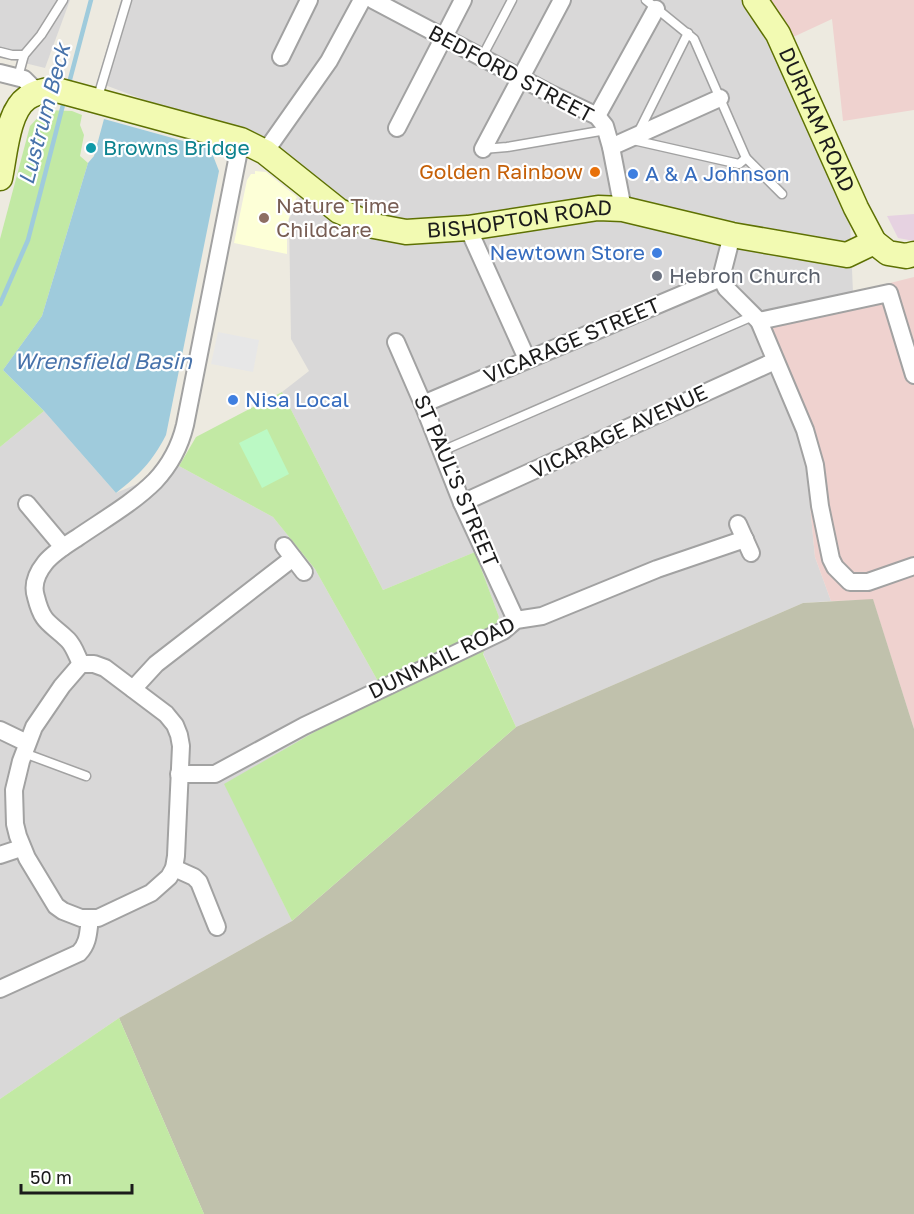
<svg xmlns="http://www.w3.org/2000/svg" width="914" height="1214" viewBox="0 0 914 1214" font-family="'Golos Text',sans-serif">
<rect width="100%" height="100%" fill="#edeae0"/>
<g fill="#d9d8d8">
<path d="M0,0h70l-25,68 -45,-11z"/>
<path d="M121,0h625l30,45 74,177 3,71 -94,23 47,147 9,94 16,44 -28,2 -287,124 -33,-74 16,-36 -24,-65 -92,38 -101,-198 27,-21 -18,-32 -2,-120 21,-41 -67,-41 -146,-55z"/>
<path d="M44,411l72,82 63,-27 94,51 42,52 69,123 -159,92 67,137 -173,97 -119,81v-652z"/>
</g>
<g fill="#efd2cf">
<path d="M746,0h168v110l-71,11 -11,-102 -56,26z"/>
<path d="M914,277v452l-41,-129 -42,1 -16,-44 -9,-94 -47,-147z"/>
</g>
<path fill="#e6d2e1" d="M914,214v27l-16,-3 -11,-22z"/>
<path fill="#fdffd7" d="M255,171l11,1 31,25 -6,13 -4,15v29l-53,-11 13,-63 4,-6h4z"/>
<path fill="#c0c1ac" d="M873,599l41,130v485h-710l-85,-196 173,-97 224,-194 287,-124z"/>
<g fill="#c2e9a4">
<path d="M45,110l27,1 10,4 -2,10 4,10 -4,21 8,7 -46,153 -39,54 41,41 -44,36v-208l30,-113z"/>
<path d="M282,392l101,198 92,-38 24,65 -16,37 33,73 -224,194 -68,-137 160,-92 -69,-123 -42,-52 -94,-51 17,-29z"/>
<path d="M119,1018l85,196h-204v-115z"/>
</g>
<path fill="#bbf9c4" d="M267,429l22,45 -27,14 -23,-45z"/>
<path fill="#e7e7e7" d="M218,332l41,8 -6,32 -42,-8z"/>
<path fill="#9fcbdc" d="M104,119l101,28 7,6 7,18 -53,264c-14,27 -26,39 -50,58l-72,-82 -41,-41 39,-54 46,-153 6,-7z"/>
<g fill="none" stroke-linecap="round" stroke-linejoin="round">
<g stroke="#9fcbdc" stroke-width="4.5">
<path d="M68,87l23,-87"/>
<path d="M0,304l28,-64 36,-139"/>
</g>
<g stroke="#a2a2a2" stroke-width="11">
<g id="lane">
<path d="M0,52l12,3h12"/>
<path d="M482,57l30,-57"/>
<path d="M18,77l6,-22 17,-20 22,-35"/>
<path d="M97,100l30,-100"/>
<path d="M638,133l50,-100"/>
<path d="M633,140l106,24 7,-6 -52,-119 -48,-39"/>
<path d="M483,149l24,-2 99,-17"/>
<path d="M746,158l36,36"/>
<path d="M442,451l311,-135"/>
<path d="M24,753l62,23"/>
</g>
</g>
<g stroke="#a2a2a2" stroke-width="20">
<g id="street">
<path d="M373,0l178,94 46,22 8,10 6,21 12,62"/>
<path d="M281,57l28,-57"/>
<path d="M0,73l24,6 13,13"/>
<path d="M597,116l59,-107"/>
<path d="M397,128l66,-128"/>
<path d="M611,147l109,-49"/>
<path d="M483,149l79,-149"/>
<path d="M265,152l64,-91 33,-61"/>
<path d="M468,228l59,131"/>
<path d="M732,235l-11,43 5,10 33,33 46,109 10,35 5,41 11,53 4,8 15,15h18l46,-16"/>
<path d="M759,321l130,-28 25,82"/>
<path d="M396,342l27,62 39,99 54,117"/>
<path d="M423,404l298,-126"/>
<path d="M462,503l313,-142"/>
<path d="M27,504l36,43"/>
<path d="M738,524l13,29"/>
<path d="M284,546l20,26"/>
<path d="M81,664h13l11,4 61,46 9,11 4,10 2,11 -5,110 -2,12 -5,9 -18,16 -53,25h-17l-18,-7 -7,-5 -29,-48 -9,-22 -3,-12 -1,-34 7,-29 13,-34 28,-41z"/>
<path d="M81,664c-4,-8 -7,-18 -13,-24 -18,-18 -25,-15 -32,-43 -4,-12 1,-24 9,-34 8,-10 21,-18 32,-25 26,-18 56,-35 78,-57 15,-16 25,-35 30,-56l56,-285"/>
<path d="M133,689l23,-25 137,-106"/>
<path d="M0,730l27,13"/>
<path d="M179,774h36l89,-48 199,-95 13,-11 26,-4 115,-47 88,-30"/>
<path d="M0,855l21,-7"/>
<path d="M174,868l20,9 5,5 18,45"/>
<path d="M0,989l79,-36c10,-10 9,-22 11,-34"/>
</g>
</g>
<g stroke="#5e7103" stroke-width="27">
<g id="secondary">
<path id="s1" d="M755,0l23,34 78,174 18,34 14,11 18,3 8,-2"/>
<path id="s2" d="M0,178c5,-22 7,-66 27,-80 8,-6 17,-7 26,-9l188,51 24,12 74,59 35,15 32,6 62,-4 130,-20 25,1 109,26 115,20 27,-13"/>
</g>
</g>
<use href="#lane" stroke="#fff" stroke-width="8"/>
<use href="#street" stroke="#fff" stroke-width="16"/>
<use href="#secondary" stroke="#f2fab2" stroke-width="24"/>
</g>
<circle fill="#0f9aa8" stroke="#fff" stroke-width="2" cx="91" cy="148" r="6"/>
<circle fill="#e8710a" stroke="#fff" stroke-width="2" cx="595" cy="172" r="6"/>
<g fill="#3f7fe0" stroke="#fff" stroke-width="2">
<circle cx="633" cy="174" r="6"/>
<circle cx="657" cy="253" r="6"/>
<circle cx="233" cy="400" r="6"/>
</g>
<circle fill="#8d6e63" stroke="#fff" stroke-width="2" cx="264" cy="218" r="6"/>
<circle fill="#6b7280" stroke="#fff" stroke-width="2" cx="657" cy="276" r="6"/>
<g text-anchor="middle" stroke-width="4.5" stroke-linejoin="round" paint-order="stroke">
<g font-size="21" fill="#1b1b1b" stroke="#fff">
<text transform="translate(511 74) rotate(28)" y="7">BEDFORD STREET</text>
<text dy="7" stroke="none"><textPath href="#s1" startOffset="135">DURHAM ROAD</textPath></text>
<text dy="7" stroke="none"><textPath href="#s2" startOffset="615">BISHOPTON ROAD</textPath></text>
<text transform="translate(572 341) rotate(-23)" y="7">VICARAGE STREET</text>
<text transform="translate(619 432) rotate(-25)" y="7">VICARAGE AVENUE</text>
<text transform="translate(456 481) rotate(67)" y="7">ST PAUL'S STREET</text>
<text transform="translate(442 658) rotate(-26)" y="7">DUNMAIL ROAD</text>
</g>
<g font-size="21" fill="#0d838f" stroke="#fff" text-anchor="start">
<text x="103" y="155">Browns Bridge</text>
</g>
<g font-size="21" fill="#c56008" stroke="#fff" text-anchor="end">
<text x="583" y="179">Golden Rainbow</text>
</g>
<g font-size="21" fill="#366cbe" stroke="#fff" text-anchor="start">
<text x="645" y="181">A &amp; A Johnson</text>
<text x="645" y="260" text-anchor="end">Newtown Store</text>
<text x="245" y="407">Nisa Local</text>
</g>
<g font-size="21" fill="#785e54" stroke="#fff" text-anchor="start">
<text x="276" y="213">Nature Time<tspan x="276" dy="24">Childcare</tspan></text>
</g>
<g font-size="21" fill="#5b616d" stroke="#fff" text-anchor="start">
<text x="669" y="283">Hebron Church</text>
</g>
<g font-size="22" font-style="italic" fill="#4873ab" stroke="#fff">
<text transform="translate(44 114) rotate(-75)" y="8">Lustrum Beck</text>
<text x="103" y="369">Wrensfield Basin</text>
</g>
</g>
<path d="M21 1184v9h111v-9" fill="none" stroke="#1b1b1b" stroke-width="3"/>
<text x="30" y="1184" font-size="18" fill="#1b1b1b" stroke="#ffffff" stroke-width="4.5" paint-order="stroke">50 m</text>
</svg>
